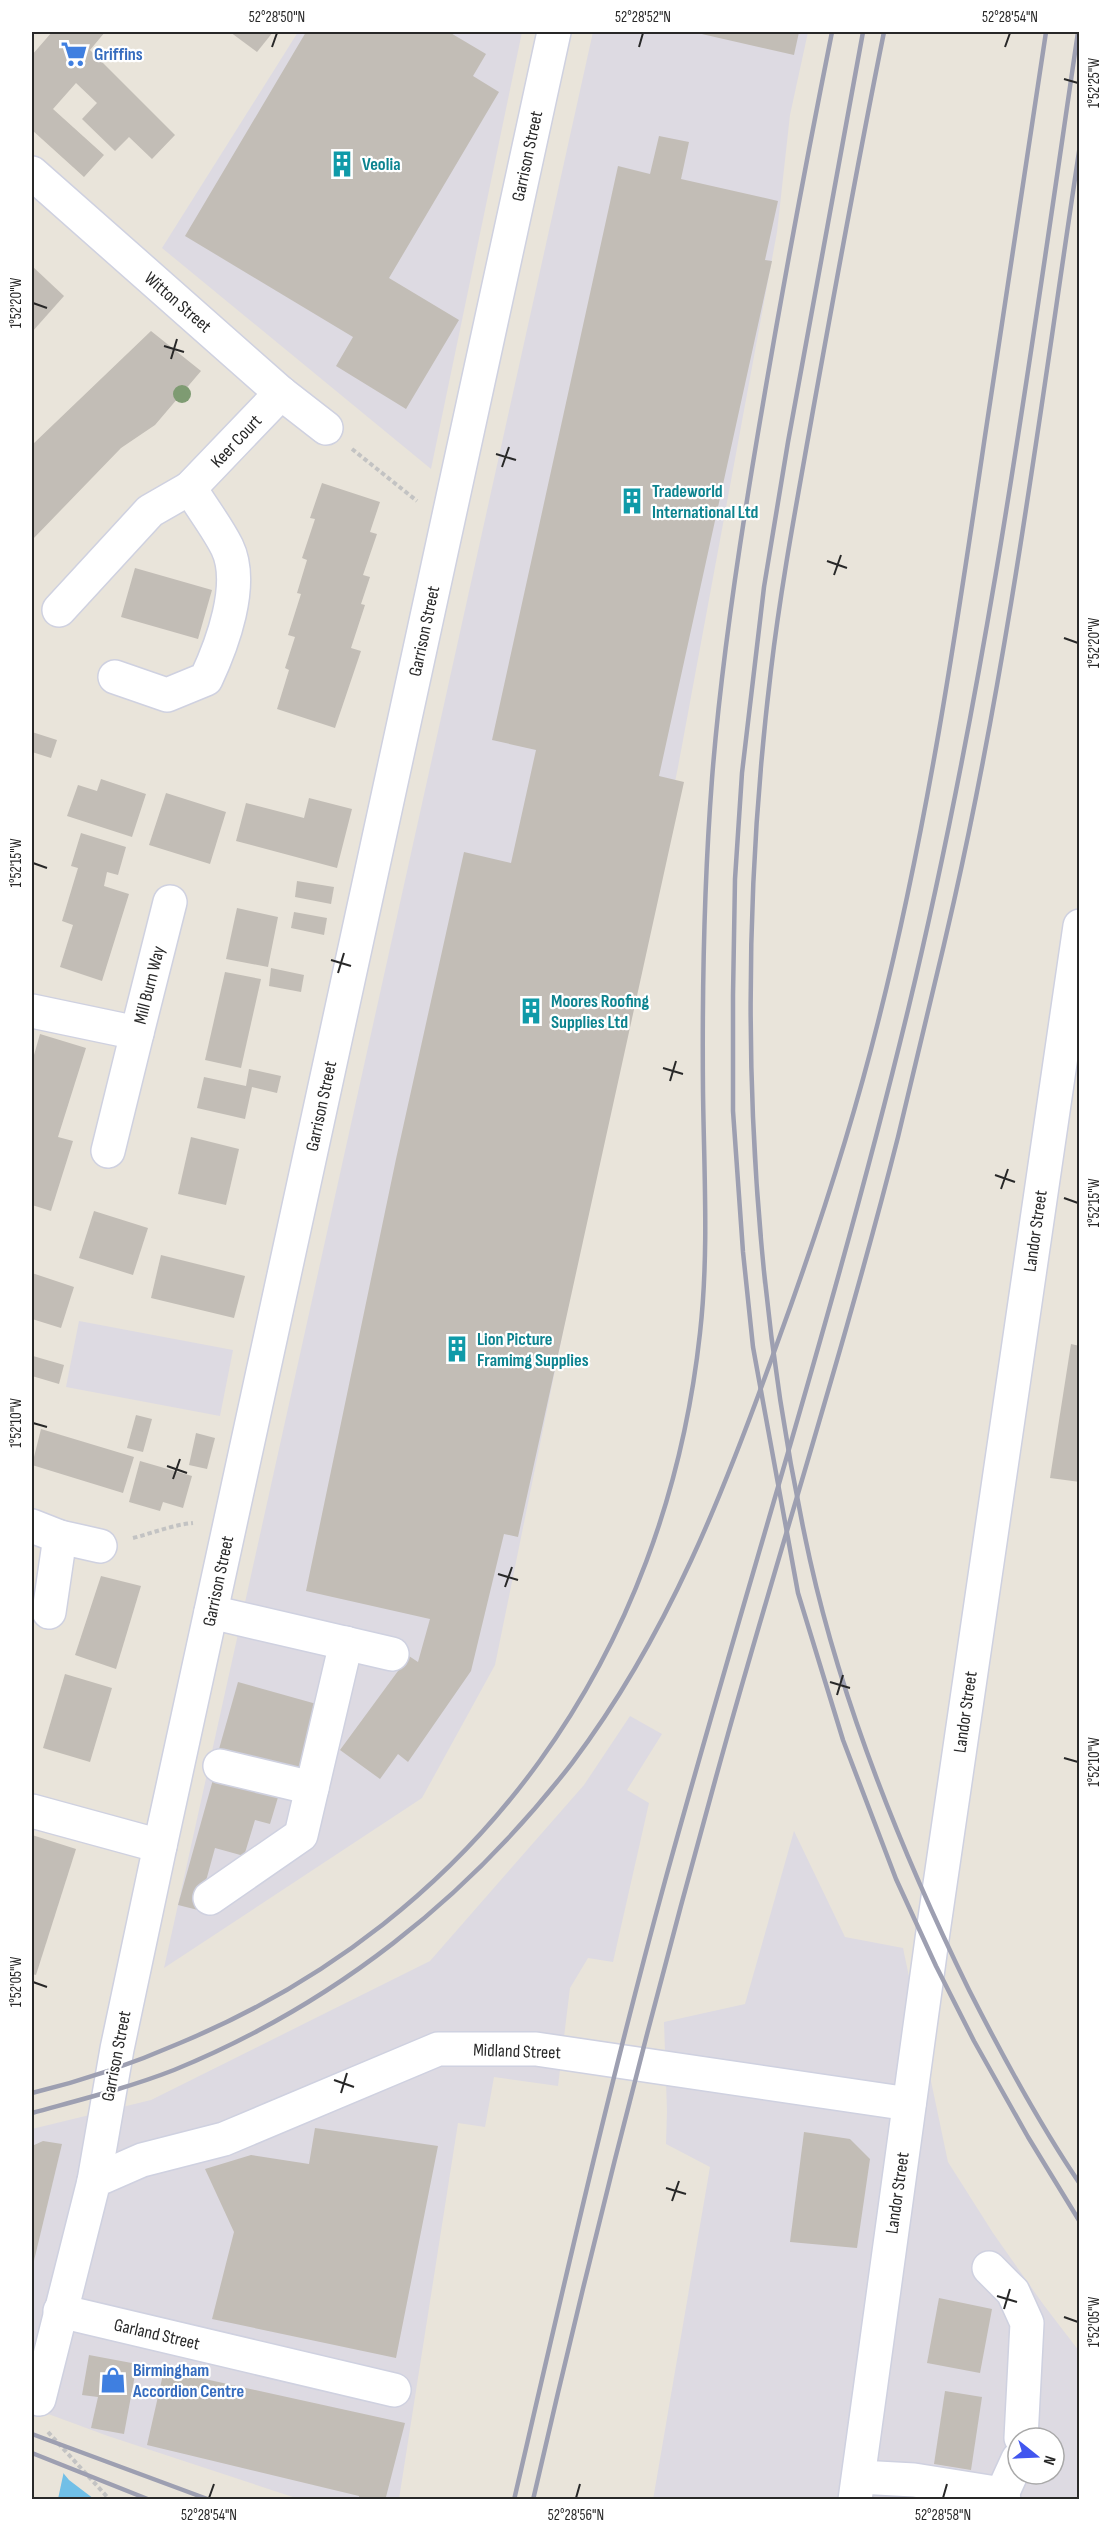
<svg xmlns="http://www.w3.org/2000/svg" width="1111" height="2531" viewBox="0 0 1111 2531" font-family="'Sofia Sans Condensed',sans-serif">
<rect width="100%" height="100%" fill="#e9e4da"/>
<g fill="#dddae2" fill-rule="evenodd">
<path d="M298,32h224l-91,437 -269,-221z"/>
<path d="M593,32h215l-18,83 -13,117 -99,535 -183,898 -73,133 -258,170z"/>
<path d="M79,1321l154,29 -13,66 -154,-29z"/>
<path d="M630,1716l32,18 -35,56 22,13 -36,159 -25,-4 -18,30 -12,98 -64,-9 -9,50 -27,-4 -59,376h-100l-191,-63 -76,-28v-279l119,-29 279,-139 154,-176z"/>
<path d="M794,1831l51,106 58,11 45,214 45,71 50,71 36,47v148l-426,1 57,-333 -44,-23 1,-33 -3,-89 81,-18zM1018,2438h36v36h-36z"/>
</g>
<path fill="#71bfe7" d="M32,2435l37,45 25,19h-48z"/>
<path fill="#e9e4da" d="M32,2432l34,40 -2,-1 -6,28 -16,1 -10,-15z"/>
<g fill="#c2bdb6">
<path d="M52,32h53l-15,18 85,85 -23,24 -23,-22 -14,14 -33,-32 15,-16 -21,-20 -23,26 51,46 -20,22 -52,-47v-75z"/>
<path d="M230,32h43l-16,20z"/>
<path d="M306,32h143l37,22 -13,22 26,16 -110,186 70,42 -53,89 -70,-43 17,-29 -168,-101z"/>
<path d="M693,32h106l-5,23z"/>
<path d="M659,136l30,6 -8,37 97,22 -13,59 7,1 -113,515 25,6 -166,755 -14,-3 -33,137 -63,91 -10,-8 -18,25 -40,-29 69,-94 9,6 12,-43 -124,-28 90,-432 68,-307 47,11 25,-113 -44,-10 126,-574 32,8z"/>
<path d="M32,266l32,30 -32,36z"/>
<path d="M151,331l50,40 -46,54 -34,23 -89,92v-95z"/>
<path d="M322,483l58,19 -10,30 7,2 -14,41 7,2 -9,27 4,1 -14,43 10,3 -26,77 -58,-19 12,-39 -4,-2 10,-31 -7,-2 13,-41 -4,-1 10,-33 -5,-2 13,-39 -5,-1z"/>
<path d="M135,568l77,22 -14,49 -77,-22z"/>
<path d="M32,732l25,8 -6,18 -19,-6z"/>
<path d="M101,779l45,15 -14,43 -65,-21 11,-31 19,6z"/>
<path d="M166,793l60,19 -16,52 -61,-19z"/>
<path d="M309,798l43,11 -15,59 -101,-27 10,-38 58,15z"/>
<path d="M81,833l45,14 -8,28 -11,-3 -3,14 25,8 -27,87 -42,-14 13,-42 -11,-4 16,-53 -7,-2z"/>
<path d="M297,881l37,6 -3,17 -36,-7z"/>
<path d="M237,908l41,9 -10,50 -42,-8z"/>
<path d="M294,912l33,6 -3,17 -33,-7z"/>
<path d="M271,968l33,7 -3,17 -32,-6z"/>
<path d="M225,972l36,7 -20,89 -36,-8z"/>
<path d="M40,1034l46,14 -28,89 15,4 -22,70 -19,-6v-151l2,1z"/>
<path d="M249,1069l32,7 -4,17 -25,-6 -7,32 -48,-11 7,-31 42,9z"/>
<path d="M191,1137l48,12 -13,56 -48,-11z"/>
<path d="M94,1211l54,17 -15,47 -54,-17z"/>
<path d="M161,1255l84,21 -11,42 -83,-20z"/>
<path d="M32,1273l42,14 -13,41 -29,-9z"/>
<path d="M1071,1344l9,2v136l-30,-4z"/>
<path d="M33,1356l31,9 -5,19 -27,-8z"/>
<path d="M136,1415l16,4 -9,33 -16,-4z"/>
<path d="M41,1429l93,28 -11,36 -91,-28z"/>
<path d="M196,1433l19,5 -8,31 -18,-4z"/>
<path d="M140,1461l52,15 -9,32 -20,-6 -3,9 -31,-9z"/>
<path d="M101,1576l40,10 -25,83 -41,-14z"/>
<path d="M65,1674l47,14 -22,74 -47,-14z"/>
<path d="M238,1682l82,23 -19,67 -82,-23z"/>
<path d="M214,1776l65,18 -9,30 -15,-4 -11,36 -29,-8 -17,62 -20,-5z"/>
<path d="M32,1835l44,14 -40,126 -4,-1z"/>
<path d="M315,2128l123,18 -42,212 -184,-39 22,-87 -29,-63 46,-14 58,9z"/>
<path d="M804,2132l46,7 20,20 -13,89 -67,-6z"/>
<path d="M43,2141l19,3 -30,125v-123z"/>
<path d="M939,2298l53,11 -12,64 -53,-10z"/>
<path d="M89,2355l48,9 -13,70 -33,-6 7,-31 -16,-2z"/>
<path d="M164,2370l241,53 -19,74 8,2h-35v-3l-212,-51z"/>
<path d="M945,2391l37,6 -11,73 -37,-6z"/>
</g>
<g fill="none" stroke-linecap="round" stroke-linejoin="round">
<g stroke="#cfd1e0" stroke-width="36">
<g id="minor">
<path d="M32,173l249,220 45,35"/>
<path d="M59,610l91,-99 40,-23"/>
<path d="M115,677l52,18 39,-16c16,-34 39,-95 21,-132 -10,-20 -25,-39 -37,-59l91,-95"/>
<path d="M32,1011l105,22 33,-131"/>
<path d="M108,1151l29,-118"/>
<path d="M32,1526l28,11 40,9"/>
<path d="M49,1612l11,-75"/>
<path d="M211,1612l181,42"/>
<path d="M220,1766l92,22"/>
<path d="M32,1811l128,35"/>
<path d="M210,1898l91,-63 45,-192"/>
<path d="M94,2181l23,-132 43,-203 394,-1814"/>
<path d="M989,2268l24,24 14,31 -6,115"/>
<path d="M60,2311l334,79"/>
<path d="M39,2399l55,-218 48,-21 82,-21 214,-90h98l373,55"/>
<path d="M859,2477l55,3 88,14 2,6"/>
<path d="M1002,2494l16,-35"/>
<path d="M855,2500l77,-561 148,-1013"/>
</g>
</g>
<g stroke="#c3c3c3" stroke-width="4" stroke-dasharray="4.5 3" stroke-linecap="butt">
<path d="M352,449l65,52"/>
<path d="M133,1538c20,-5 39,-13 60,-15"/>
<path d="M48,2432l62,68"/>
</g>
<use href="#minor" stroke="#fff" stroke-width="33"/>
<g stroke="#9d9fb1" stroke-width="4.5">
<path d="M863,32l-75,410 -24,145 -22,186 -7,106 -2,116v116l10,141 10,95 45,246 45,147 53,139 40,87 38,75 54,96 52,85"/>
<path d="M884,32c-26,128 -49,256 -72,384 -15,85 -31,169 -41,254 -36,297 -25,599 39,890 33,148 93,295 159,430 34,67 69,132 111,194"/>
<path d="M32,2093c50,-12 100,-29 148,-50 300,-125 485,-389 520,-710 9,-80 4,-161 3,-241 -1,-104 1,-208 9,-313 8,-104 23,-206 40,-310 24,-146 51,-292 80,-437"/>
<path d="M32,2113c47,-13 96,-25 142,-43 159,-65 293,-171 398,-307 96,-127 153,-273 206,-422 38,-104 73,-211 100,-319 49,-193 78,-389 107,-586 20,-135 41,-269 61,-404"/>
<path d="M32,2434l178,66"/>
<path d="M32,2453l118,47"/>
<path d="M514,2500c48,-207 95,-414 151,-619 80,-291 172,-578 243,-871 78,-322 122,-651 170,-978"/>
<path d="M533,2500c59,-257 124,-512 195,-766 56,-199 119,-396 170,-597 19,-78 38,-157 56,-236 56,-249 88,-504 126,-756"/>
</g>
</g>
<circle fill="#7e9b72" cx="182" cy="394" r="9"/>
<path fill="none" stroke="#282828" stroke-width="2" d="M272,47l5,-14M639,47l4,-14M1005,47l5,-14M1064,79l14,4M33,303l14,5M164,346l20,6M171,359l6,-20M496,454l20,6M502,467l7,-20M827,561l20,7M834,575l7,-20M1064,638l14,5M33,863l14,5M331,960l20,6M338,973l6,-20M663,1068l20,6M670,1081l6,-20M995,1175l20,7M1001,1189l7,-20M1064,1198l14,5M33,1423l14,4M167,1466l20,7M173,1479l7,-20M498,1574l20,6M505,1587l7,-20M830,1682l20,6M837,1695l6,-20M1064,1758l14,4M33,1982l14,5M334,2080l20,7M341,2093l6,-20M666,2188l20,6M672,2201l7,-20M997,2296l20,6M1004,2309l6,-20M1064,2317l14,5M209,2498l5,-14M576,2498l4,-14M943,2498l4,-14"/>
<defs>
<g id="supermarket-bare" transform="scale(2.07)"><path d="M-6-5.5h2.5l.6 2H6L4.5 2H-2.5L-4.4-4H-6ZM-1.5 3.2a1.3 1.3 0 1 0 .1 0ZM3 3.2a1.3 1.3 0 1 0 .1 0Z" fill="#3f7fe0" stroke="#fff" stroke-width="2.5" paint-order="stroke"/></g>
<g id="building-bare" transform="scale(2.07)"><path d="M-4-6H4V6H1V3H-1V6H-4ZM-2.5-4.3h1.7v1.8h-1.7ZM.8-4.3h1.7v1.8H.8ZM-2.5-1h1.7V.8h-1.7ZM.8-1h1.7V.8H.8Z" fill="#0f9aa8" stroke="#fff" stroke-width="2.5" paint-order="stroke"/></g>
<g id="shop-bare" transform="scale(2.07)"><path d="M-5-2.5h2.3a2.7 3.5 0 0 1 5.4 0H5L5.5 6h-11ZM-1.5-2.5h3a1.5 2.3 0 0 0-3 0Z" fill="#3f7fe0" stroke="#fff" stroke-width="2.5" paint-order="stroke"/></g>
</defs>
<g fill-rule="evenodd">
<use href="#supermarket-bare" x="74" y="54"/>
<use href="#building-bare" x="342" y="164"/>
<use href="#building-bare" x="632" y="501"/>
<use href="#building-bare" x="531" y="1011"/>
<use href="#building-bare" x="457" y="1349"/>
<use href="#shop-bare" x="113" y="2380"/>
</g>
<g text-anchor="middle" stroke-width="4.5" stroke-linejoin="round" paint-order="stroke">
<g font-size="18" font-weight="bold" fill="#366cbe" stroke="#fff" text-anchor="start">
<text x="94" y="60">Griffins</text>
<text x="133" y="2376">Birmingham<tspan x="133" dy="21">Accordion Centre</tspan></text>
</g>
<g font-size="18" fill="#282828" stroke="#fff">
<text transform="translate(527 156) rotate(-78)" y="6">Garrison Street</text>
<text transform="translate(178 302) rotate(41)" y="6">Witton Street</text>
<text transform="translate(236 441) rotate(-47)" y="6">Keer Court</text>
<text transform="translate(424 631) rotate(-78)" y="6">Garrison Street</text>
<text transform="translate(149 985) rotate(-76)" y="6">Mill Burn Way</text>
<text transform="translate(321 1106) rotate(-78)" y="6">Garrison Street</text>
<text transform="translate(1035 1231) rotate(-82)" y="6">Landor Street</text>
<text transform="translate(218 1581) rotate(-78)" y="6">Garrison Street</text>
<text transform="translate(965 1712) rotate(-82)" y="6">Landor Street</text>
<text transform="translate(517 2051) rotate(2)" y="6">Midland Street</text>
<text transform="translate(116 2056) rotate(-79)" y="6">Garrison Street</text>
<text transform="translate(897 2193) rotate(-82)" y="6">Landor Street</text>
<text transform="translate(157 2334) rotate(13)" y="6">Garland Street</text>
</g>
<g font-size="18" font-weight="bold" fill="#0d838f" stroke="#fff" text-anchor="start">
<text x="362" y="170">Veolia</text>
<text x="652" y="497">Tradeworld<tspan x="652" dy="21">International Ltd</tspan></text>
<text x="551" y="1007">Moores Roofing<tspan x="551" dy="21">Supplies Ltd</tspan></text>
<text x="477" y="1345">Lion Picture<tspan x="477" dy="21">Framimg Supplies</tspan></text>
</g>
</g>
<rect width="1111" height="2531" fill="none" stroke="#ffffff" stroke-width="66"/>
<g transform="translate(1036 2456) rotate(108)"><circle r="28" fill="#ffffff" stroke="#a9a9a9" stroke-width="1.5"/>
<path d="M0-4.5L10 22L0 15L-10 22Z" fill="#4156ef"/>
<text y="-9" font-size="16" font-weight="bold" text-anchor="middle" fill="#282828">N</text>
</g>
<rect x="33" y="33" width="1045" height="2465" fill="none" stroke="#282828" stroke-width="2"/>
<g font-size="15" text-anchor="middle" fill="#282828">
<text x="277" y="22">52°28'50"N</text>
<text x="643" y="22">52°28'52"N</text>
<text x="1010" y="22">52°28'54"N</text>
<text transform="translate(1094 83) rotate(-90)" y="5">1°52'25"W</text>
<text transform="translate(16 303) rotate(-90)" y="5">1°52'20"W</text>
<text transform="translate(1094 643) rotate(-90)" y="5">1°52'20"W</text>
<text transform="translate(16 863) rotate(-90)" y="5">1°52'15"W</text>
<text transform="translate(1094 1203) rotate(-90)" y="5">1°52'15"W</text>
<text transform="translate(16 1423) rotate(-90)" y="5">1°52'10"W</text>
<text transform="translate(1094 1762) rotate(-90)" y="5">1°52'10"W</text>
<text transform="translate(16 1982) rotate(-90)" y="5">1°52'05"W</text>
<text transform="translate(1094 2322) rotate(-90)" y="5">1°52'05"W</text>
<text x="209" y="2520">52°28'54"N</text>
<text x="576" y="2520">52°28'56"N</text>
<text x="943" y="2520">52°28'58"N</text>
</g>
</svg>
